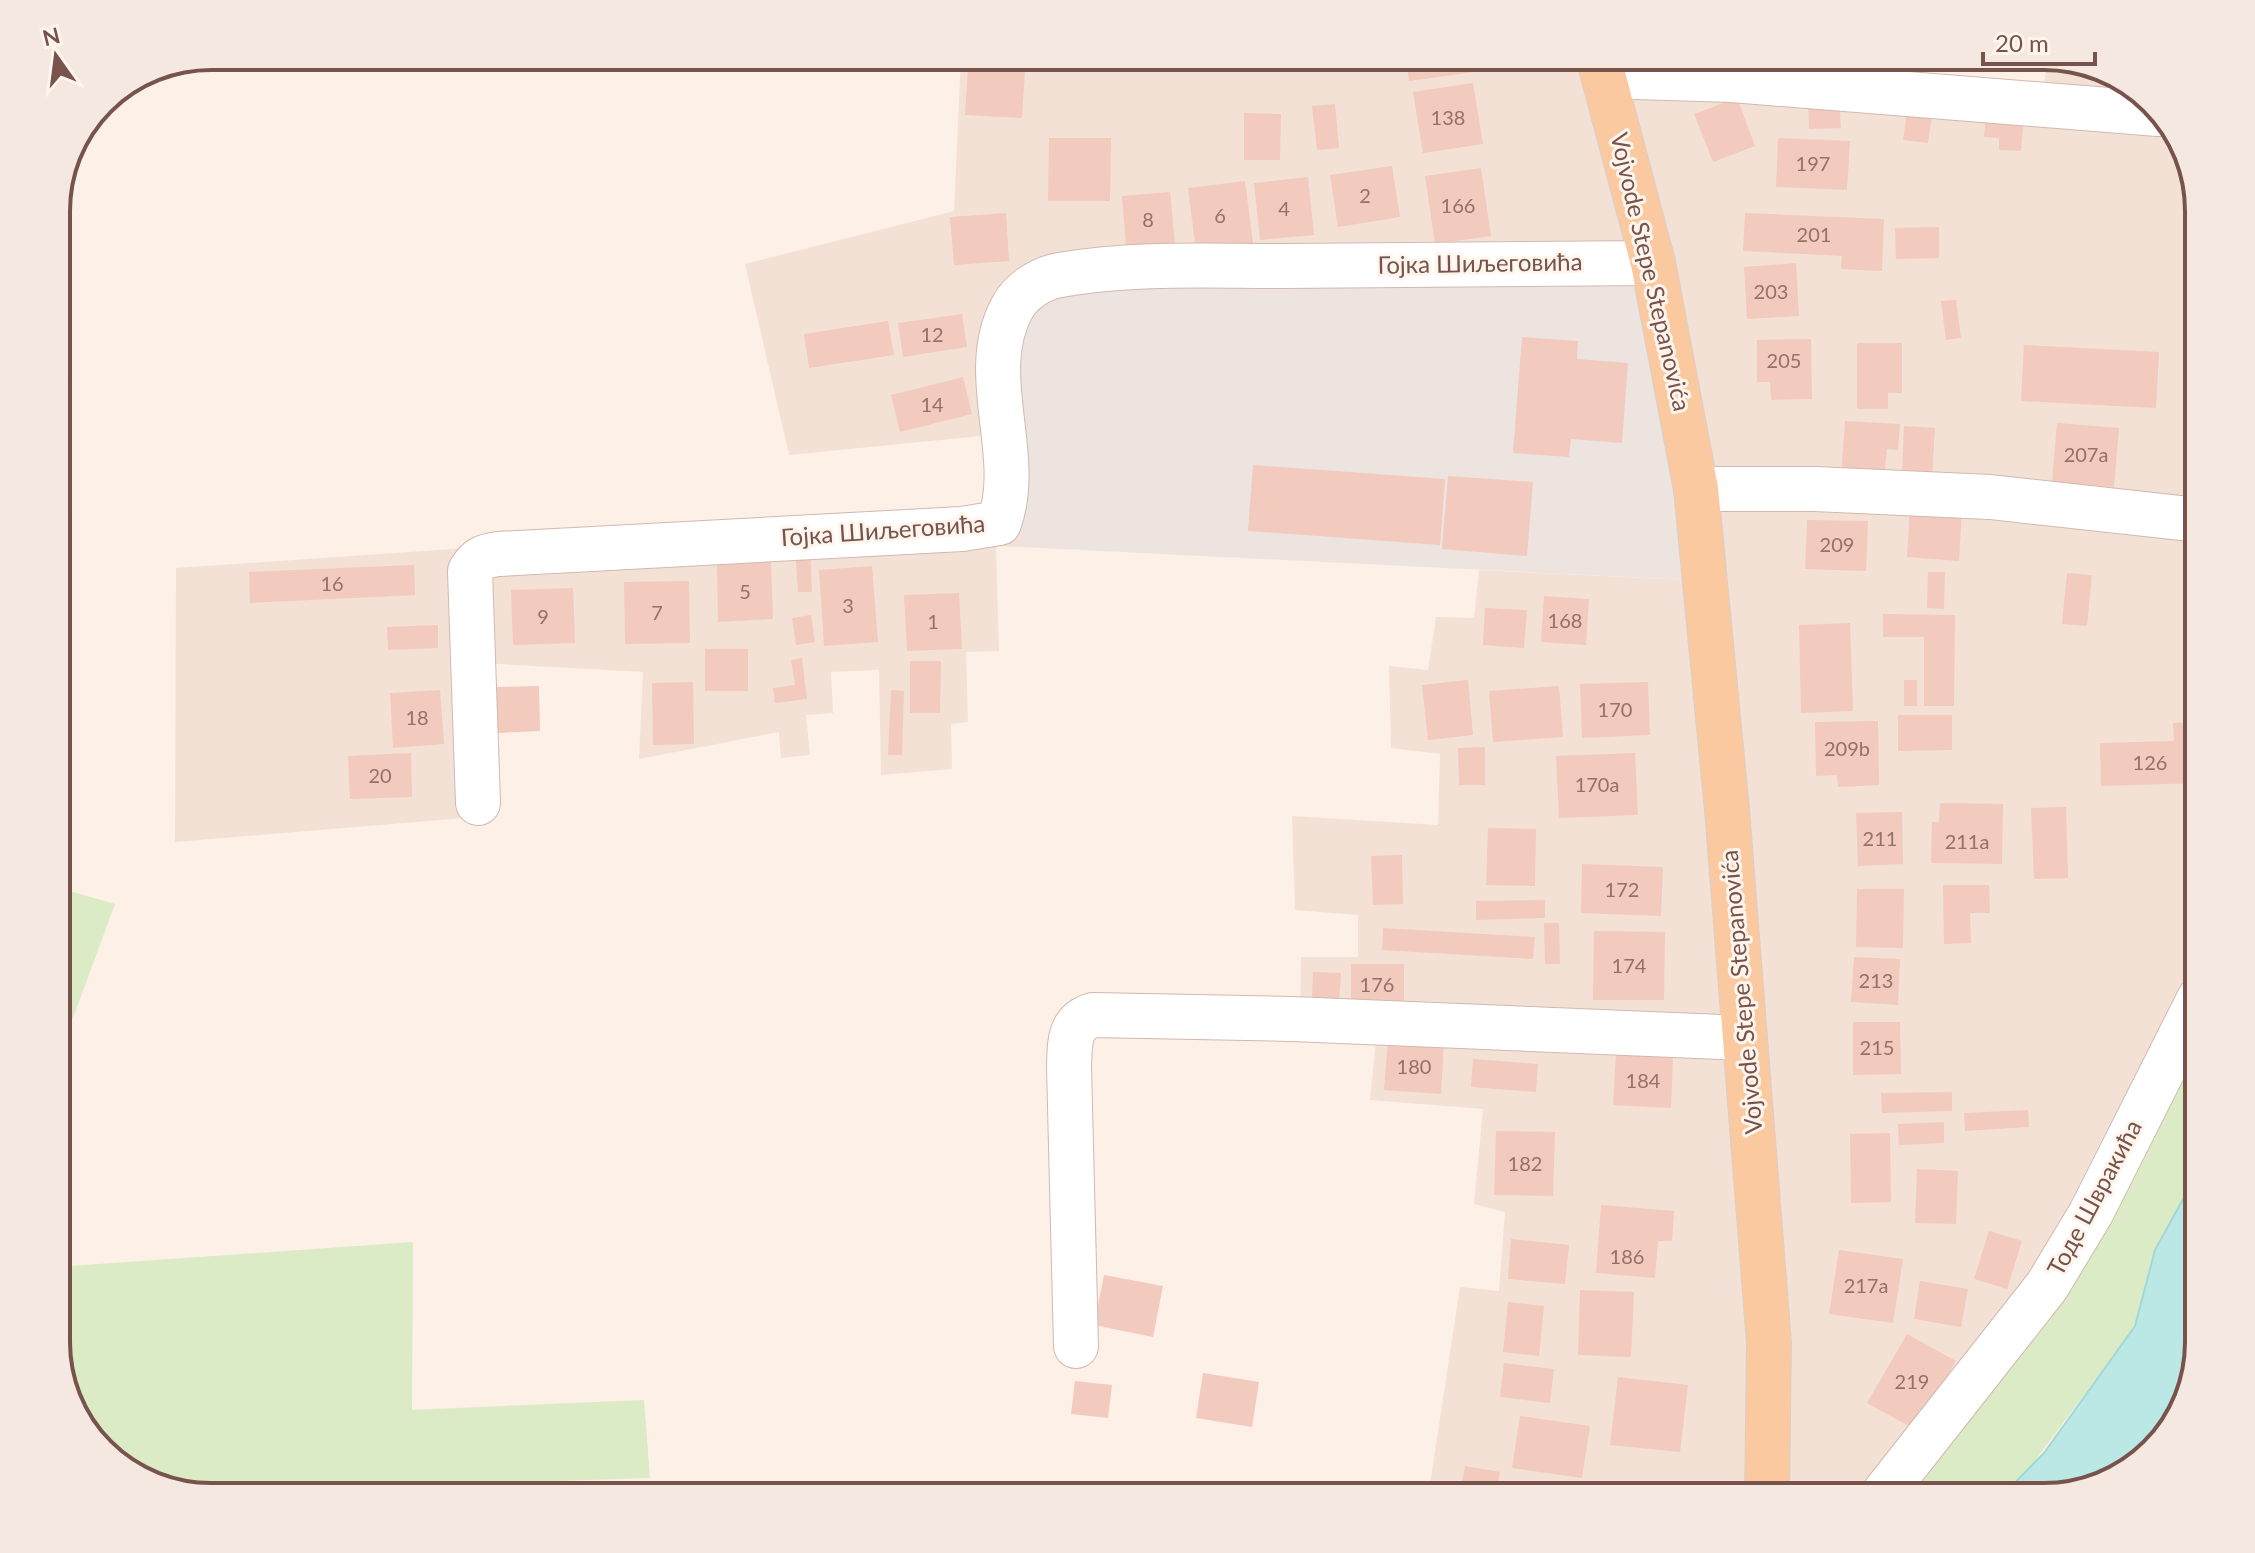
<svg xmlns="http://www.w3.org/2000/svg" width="2255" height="1553" viewBox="0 0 2255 1553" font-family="Lato,sans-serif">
<rect width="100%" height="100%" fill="#fdf0e7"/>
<g fill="#f4e1d5">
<path d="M211,56h132v5l-152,3v-4z"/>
<path d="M548,56h172l-10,7 -160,9z"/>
<path d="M961,56h808l-2,6 276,31 5,-36 82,25 53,60 16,69v768l-96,184 -221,334h-96l-89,-1113 -683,50 7,113 -25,-1 3,105 -33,1 2,70 -17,2 1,45 -71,6 -2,-105 -48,2 2,41 -27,2 4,40 -29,3 -2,-26 -140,27 4,-87 -162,-9 8,153 -314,26 1,-274 815,-56v-77l-202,20 -44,-191 209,-53z"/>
<path d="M1479,570l208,10 59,686v231h-318l32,-210 39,4 6,-79 -31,-8 9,-95 -113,-9 8,-81 -78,-6 1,-56h57v-42l-63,-5 -3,-94 146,9 2,-71 -49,-6 -2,-82 39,4 8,-53 38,1z"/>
</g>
<path fill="#ede4e0" d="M1638,281l19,100 30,199 -666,-33 -15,-201 43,-58z"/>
<g fill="#dbebc5">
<path d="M56,887l59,17 -59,160z"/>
<path d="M2199,1031v139l-44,80 -20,76 -101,136 -33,35h-119z"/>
<path d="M413,1242l-1,168 232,-10 6,78 -452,15 -73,-22 -48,-52 -21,-68v-84z"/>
</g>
<path fill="#bbe7e5" stroke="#a1d8d8" stroke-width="2" d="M2199,1170v172l-26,86 -60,53 -69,16h-43l43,-44 91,-127 20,-76z"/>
<g fill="#f2cabe">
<path d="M1406,56h65l3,16 -65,9z"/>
<path d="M968,68l57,3 -3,47 -57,-3z"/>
<path d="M2101,74l29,8 8,9 -39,-7z"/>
<path d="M1473,83l10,61 -60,9 -10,-61z"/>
<path d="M1737,98l18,48 -42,16 -19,-48z"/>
<path d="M1839,98l2,30 -32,1 -1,-30z"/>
<path d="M1335,104l4,44 -22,2 -5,-44z"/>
<path d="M1907,112l25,3 -4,28 -25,-3z"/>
<path d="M1244,113l37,1 -1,46h-36z"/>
<path d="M1986,114l38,3 -3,34 -22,-1v-12l-15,-1z"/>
<path d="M1049,138h62l-1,63h-62z"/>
<path d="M1778,138l72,3 -3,49 -71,-3z"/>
<path d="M1392,166l8,51 -62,10 -8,-52z"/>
<path d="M1481,168l10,68 -56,8 -10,-68z"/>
<path d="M1308,177l6,58 -54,5 -6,-57z"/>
<path d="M1245,181l8,62 -57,8 -8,-63z"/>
<path d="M1170,192l5,52 -49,3 -4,-51z"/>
<path d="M1006,213l3,48 -55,4 -4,-48z"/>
<path d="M1745,213l139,6 -2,52 -41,-2 1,-13 -99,-5z"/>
<path d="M1939,227v31l-43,1 -1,-31z"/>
<path d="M1796,263l3,53 -52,3 -3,-52z"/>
<path d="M1956,300l5,38 -15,2 -5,-39z"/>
<path d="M962,314l5,33 -64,10 -5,-34z"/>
<path d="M888,321l6,34 -85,13 -5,-34z"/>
<path d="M1522,337l56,4 -1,18 51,4 -6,80 -51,-4 -2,18 -56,-4z"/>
<path d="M1811,339l1,60 -41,1 -1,-18h-13v-42z"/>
<path d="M1857,343h45v50h-14v16h-31z"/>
<path d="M2024,345l135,7 -3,56 -135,-7z"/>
<path d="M963,377l9,37 -72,18 -9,-37z"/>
<path d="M1845,421l55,3 -2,26 -11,-1 -3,30 -43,-3z"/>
<path d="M2057,423l62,5 -5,59 -62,-5z"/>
<path d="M1904,426l31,2 -3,48 -30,-1z"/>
<path d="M1253,465l192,14 -5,66 -192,-14z"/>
<path d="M1448,476l85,6 -6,74 -85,-7z"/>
<path d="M1910,508l52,3 -3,50 -52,-4z"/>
<path d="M1807,520l61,1 -2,50 -61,-2z"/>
<path d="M795,546h15l2,46h-14z"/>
<path d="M771,562l2,57 -55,3 -1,-58z"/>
<path d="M414,565l1,30 -165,8 -1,-31z"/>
<path d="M872,566l6,76 -54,4 -5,-76z"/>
<path d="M1928,572h17l-1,37 -17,-1z"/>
<path d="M2067,573l25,2 -5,51 -25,-2z"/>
<path d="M689,581l1,62 -65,1 -1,-62z"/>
<path d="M573,588l2,55 -62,2 -2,-55z"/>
<path d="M959,593l3,56 -55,2 -3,-56z"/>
<path d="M1544,596l45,3 -3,46 -45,-3z"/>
<path d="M1485,608l42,2 -3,38 -41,-3z"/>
<path d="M1883,614l72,1 -1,91h-30v-69h-41z"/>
<path d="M811,615l4,27 -19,3 -4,-27z"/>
<path d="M1850,623l3,88 -52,2 -2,-88z"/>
<path d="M438,625v23l-50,2 -1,-23z"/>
<rect x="705" y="649" width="43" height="42"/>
<path d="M802,658l5,41 -32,4 -2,-15 22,-3 -4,-25z"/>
<path d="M910,661h31l-1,52h-30z"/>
<path d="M1468,680l5,55 -45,5 -6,-55z"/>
<rect x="1904" y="680" width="13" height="26"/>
<path d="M693,682l1,62 -41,1 -1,-62z"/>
<path d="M1648,682l2,53 -68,3 -2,-54z"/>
<path d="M539,686l1,45 -42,2 -2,-46z"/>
<path d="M1559,686l4,51 -70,5 -4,-51z"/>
<path d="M440,690l4,54 -51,4 -3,-55z"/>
<path d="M891,690l13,1 -2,64h-14z"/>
<path d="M1898,715h54v35l-54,1z"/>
<path d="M1878,721l1,64 -41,2 -1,-12 -21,1 -1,-54z"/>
<path d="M2199,722v61l-98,3 -1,-43 74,-2 -1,-18z"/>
<path d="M1485,747v38h-26l-1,-37z"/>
<path d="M411,753l1,44 -62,2 -2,-43z"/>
<path d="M1635,753l3,62 -79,3 -3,-62z"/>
<path d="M1940,803l63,1 -1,60 -71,-1 1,-41h7z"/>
<path d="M2066,807l2,71 -34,1 -3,-71z"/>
<path d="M1902,812l1,52 -45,2 -2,-53z"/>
<path d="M1488,828l48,1 -1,57 -49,-1z"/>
<path d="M1402,855l1,49 -30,1 -2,-49z"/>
<path d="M1582,864l81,3 -2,49 -80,-3z"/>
<path d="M1943,885h46l1,28h-20l1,30 -27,1z"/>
<path d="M1857,889h47l-1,59 -47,-1z"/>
<path d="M1545,900v18l-69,2v-19z"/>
<path d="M1544,923h15l1,41h-15z"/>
<path d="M1383,928l152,9 -2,22 -151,-9z"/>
<path d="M1594,931l71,1 -1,68h-71z"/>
<path d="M1854,957l46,2 -2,46 -47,-3z"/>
<path d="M1351,964h53v42l-53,-1z"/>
<path d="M1313,972l28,1 -2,29 -27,-2z"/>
<path d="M1853,1022h47l1,52 -48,1z"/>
<path d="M1388,1040l56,3 -3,51 -57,-4z"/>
<path d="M1616,1053l57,3 -2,52 -58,-3z"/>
<path d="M1473,1059l65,5 -2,28 -65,-5z"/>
<path d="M1952,1092v19l-70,2 -1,-20z"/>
<path d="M2028,1110l1,17 -64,4 -1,-18z"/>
<path d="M1944,1122v21l-45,2 -1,-21z"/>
<path d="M1496,1131l59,1 -2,64 -59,-1z"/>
<path d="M1890,1133l1,69 -40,1 -1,-69z"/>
<path d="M1917,1169l41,2 -2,53 -41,-1z"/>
<path d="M1601,1205l73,6 -2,30h-14l-3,37 -59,-5z"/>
<path d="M1989,1231l33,10 -15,48 -33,-10z"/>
<path d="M1511,1239l58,6 -4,39 -57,-5z"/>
<path d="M1839,1250l64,9 -10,64 -64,-9z"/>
<path d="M1104,1275l59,11 -10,51 -59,-12z"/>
<path d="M1920,1281l48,8 -7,38 -47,-8z"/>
<path d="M1580,1290l54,2 -3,65 -53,-2z"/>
<path d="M1508,1302l36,4 -5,50 -36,-4z"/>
<path d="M1907,1334l49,27 -40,69 -49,-27z"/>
<path d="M1504,1363l50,6 -4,34 -50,-6z"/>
<path d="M1203,1373l56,9 -7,45 -56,-9z"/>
<path d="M1618,1377l70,8 -8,67 -70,-7z"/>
<path d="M1075,1381l37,4 -4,33 -37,-4z"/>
<path d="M1520,1416l70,10 -8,52 -70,-10z"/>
<path d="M1465,1466l35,6 -4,25h-37z"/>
</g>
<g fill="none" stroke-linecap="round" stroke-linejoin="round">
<g stroke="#d1b9af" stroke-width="46">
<g id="minor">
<path d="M1604,76l128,4 426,34"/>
<path d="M1696,489h119l175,8 209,23"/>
<path d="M478,803l-8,-232c8,-13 14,-15 28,-17l464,-25 37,-6c25,-68 -23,-149 13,-215 9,-17 29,-30 48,-33 72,-13 150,-9 224,-9 123,-1 246,-2 369,-3"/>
<path d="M1076,1346l-7,-280c1,-23 -1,-43 24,-51l199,4 453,19"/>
<path d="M1881,1497l166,-211 44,-73 108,-214"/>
</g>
</g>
<g stroke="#d9cfcd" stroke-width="46">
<path id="major" d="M1598,56l55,207 43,226 31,321 42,533 -2,154"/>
</g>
<use href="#minor" stroke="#fff" stroke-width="44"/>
<use href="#major" stroke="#fbc99f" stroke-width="44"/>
</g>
<g text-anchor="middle" stroke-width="6" stroke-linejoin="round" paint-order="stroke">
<g font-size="20" fill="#967168">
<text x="1448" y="125">138</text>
<text x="1813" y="171">197</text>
<text x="1365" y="203">2</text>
<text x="1458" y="213">166</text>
<text x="1284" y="216">4</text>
<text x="1220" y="223">6</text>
<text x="1148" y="227">8</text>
<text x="1814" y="242">201</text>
<text x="1771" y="299">203</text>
<text x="932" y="342">12</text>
<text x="1784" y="368">205</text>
<text x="932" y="412">14</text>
<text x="2086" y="462">207a</text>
<text x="1837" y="552">209</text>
<text x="332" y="591">16</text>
<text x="745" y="599">5</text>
<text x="848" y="613">3</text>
<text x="657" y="620">7</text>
<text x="543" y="624">9</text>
<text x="1565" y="628">168</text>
<text x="933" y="629">1</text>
<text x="1615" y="717">170</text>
<text x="417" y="725">18</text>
<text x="1847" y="756">209b</text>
<text x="2150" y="770">126</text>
<text x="380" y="783">20</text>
<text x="1597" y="792">170a</text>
<text x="1880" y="846">211</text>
<text x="1967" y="849">211a</text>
<text x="1622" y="897">172</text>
<text x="1629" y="973">174</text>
<text x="1876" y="988">213</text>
<text x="1377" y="992">176</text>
<text x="1877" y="1055">215</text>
<text x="1414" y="1074">180</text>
<text x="1643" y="1088">184</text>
<text x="1525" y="1171">182</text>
<text x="1627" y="1264">186</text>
<text x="1866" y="1293">217a</text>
<text x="1912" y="1389">219</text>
</g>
<g font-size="24" fill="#77534b" stroke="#fff5ed">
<text transform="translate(1480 264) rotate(-1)" y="8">Гојка Шиљеговића</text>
<text transform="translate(1650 272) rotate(77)" y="8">Vojvode Stepe Stepanovića</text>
<text transform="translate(883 531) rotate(-4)" y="8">Гојка Шиљеговића</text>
<text transform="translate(1742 992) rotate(-95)" y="8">Vojvode Stepe Stepanovića</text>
<text transform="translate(2095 1198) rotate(-62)" y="8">Тоде Швракића</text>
</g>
</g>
<path d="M0 0H2255V1553H0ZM211 70H2044A141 141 0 0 1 2185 211V1342A141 141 0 0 1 2044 1483H211A141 141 0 0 1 70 1342V211A141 141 0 0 1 211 70Z" fill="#f4e8e0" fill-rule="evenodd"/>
<path fill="none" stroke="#77534b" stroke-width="4" d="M211 70H2044A141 141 0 0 1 2185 211V1342A141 141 0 0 1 2044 1483H211A141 141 0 0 1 70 1342V211A141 141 0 0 1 211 70Z"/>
<g transform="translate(56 56) rotate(346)" stroke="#fff5ed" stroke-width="6" paint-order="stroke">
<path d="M0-6L14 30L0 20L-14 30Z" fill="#77534b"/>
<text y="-12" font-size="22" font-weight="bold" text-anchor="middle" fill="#77534b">N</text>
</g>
<path d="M1983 52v12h112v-12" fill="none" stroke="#77534b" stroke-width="4"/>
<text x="1995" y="52" font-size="24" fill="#77534b" stroke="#fff5ed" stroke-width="6" paint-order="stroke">20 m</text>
</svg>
